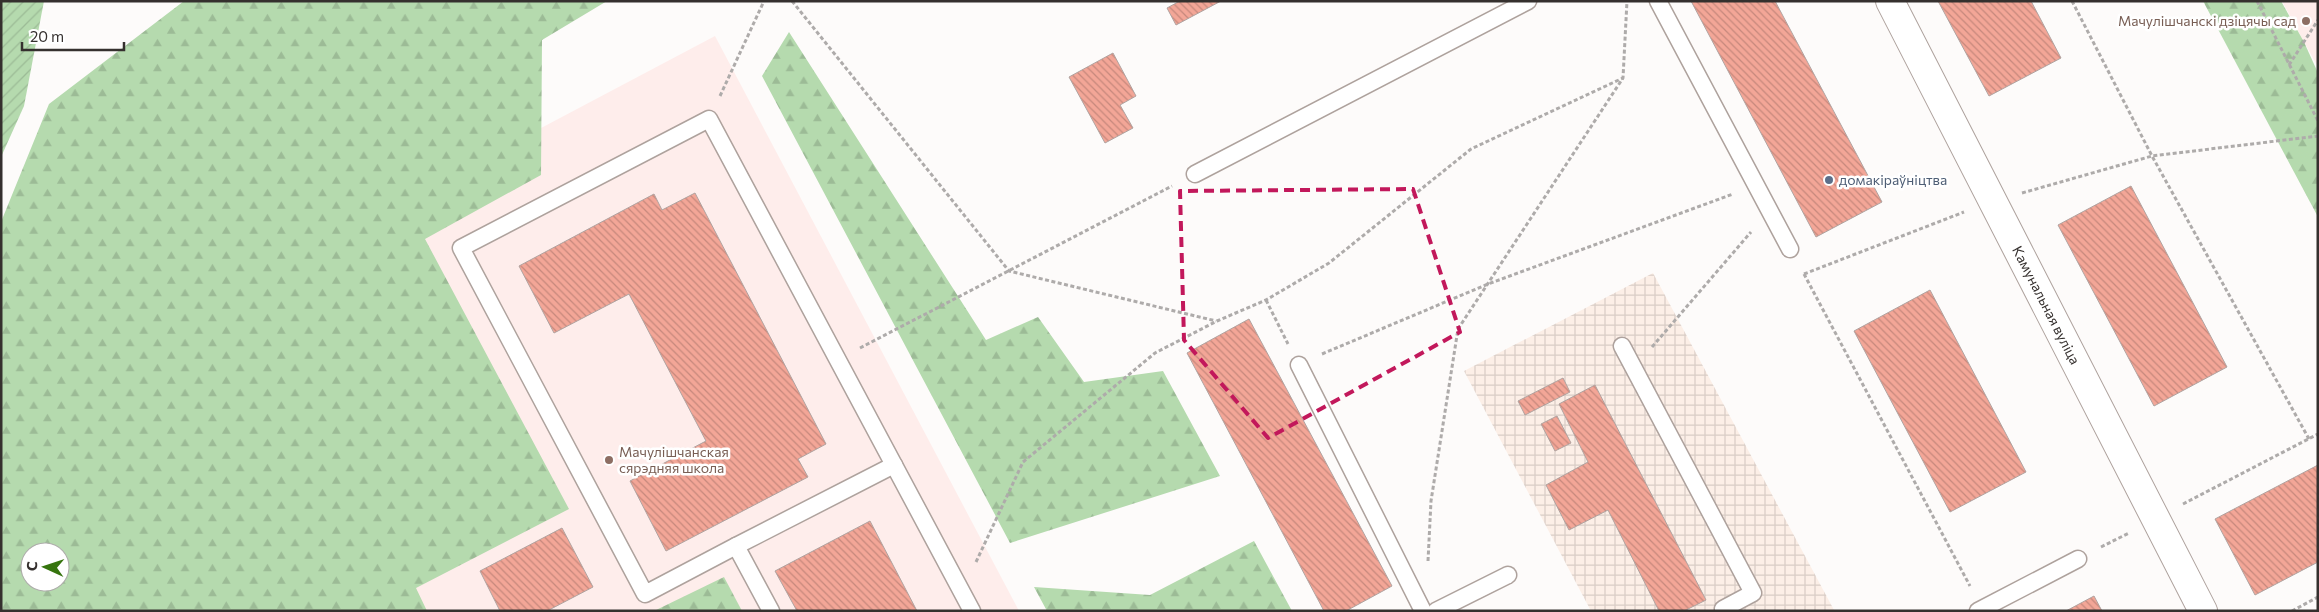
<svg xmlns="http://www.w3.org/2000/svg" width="2319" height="612" viewBox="0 0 2319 612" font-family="Commissioner,sans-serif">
<defs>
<pattern id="industrial-grid" width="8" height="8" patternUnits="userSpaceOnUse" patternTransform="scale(1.25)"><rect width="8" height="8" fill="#fcefe7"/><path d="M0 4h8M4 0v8" fill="none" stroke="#d9cdc6"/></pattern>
<pattern id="forest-firs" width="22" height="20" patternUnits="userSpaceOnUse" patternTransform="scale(1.25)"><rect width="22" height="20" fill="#b5daae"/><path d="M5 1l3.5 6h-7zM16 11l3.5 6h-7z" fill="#9cbb96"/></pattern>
<pattern id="garden-furrows" width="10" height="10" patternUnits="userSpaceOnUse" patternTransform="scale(1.25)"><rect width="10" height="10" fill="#b5daae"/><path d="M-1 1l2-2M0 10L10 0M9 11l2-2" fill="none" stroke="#9cbb96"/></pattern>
<pattern id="building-back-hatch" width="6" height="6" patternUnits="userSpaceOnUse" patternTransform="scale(1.25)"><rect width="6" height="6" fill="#f3a697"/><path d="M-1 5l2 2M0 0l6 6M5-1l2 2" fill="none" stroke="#c6887c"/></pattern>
</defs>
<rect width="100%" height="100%" fill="#fdfbfa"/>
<path fill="url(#industrial-grid)" d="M1653,273l181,337 -243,1 -127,-240z"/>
<g fill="#feedeb">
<path d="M2282,1h36v66l-14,-25z"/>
<path d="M715,36l304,575h-661l-159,-302z"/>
</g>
<g fill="url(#forest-firs)" fill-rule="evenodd">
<path d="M184,1h423l-65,39 -1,135 -116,64 144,270 -153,79 11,23h-426v-389l48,-118zM30,552h30v30h-30z"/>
<path d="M2203,1h78l23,41 14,31v144z"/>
<path d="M789,32l197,308 52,-23 46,65 79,-11 57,105 -210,67 -248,-467z"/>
<path d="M1254,541l38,70h-245l-13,-24 116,8z"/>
<path d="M724,577l18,34h-88z"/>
</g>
<path fill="url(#garden-furrows)" d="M1,1h43l-20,105 -23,51z"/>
<g fill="url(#building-back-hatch)" stroke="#b0a3a0">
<path d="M1180,1h41l-45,24 -9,-17z"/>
<path d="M1691,1h84l107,201 -66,35z"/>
<path d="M1938,1h93l30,57 -72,38z"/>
<path d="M1113,53l23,43 -16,9 13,23 -28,15 -36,-66z"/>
<path d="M2131,186l96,181 -73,39 -96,-181z"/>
<path d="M695,193l131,251 -28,15 10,18 -142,74 -36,-70 76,-40 -77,-147 -75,39 -35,-67 135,-72 8,16z"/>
<path d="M1930,290l96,182 -76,40 -96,-181z"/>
<path d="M1249,319l143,267 -46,25h-22l-137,-258z"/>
<path d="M1563,378l7,14 -45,23 -7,-14z"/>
<path d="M1595,385l111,215 -22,11h-25l-51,-101 -39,20 -23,-45 42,-23 -29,-58z"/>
<path d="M1557,416l14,27 -16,8 -14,-27z"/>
<path d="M2318,465v97l-63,33 -40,-76z"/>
<path d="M870,521l47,90h-120l-22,-40z"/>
<path d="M562,528l31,59 -46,24h-47l-20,-40z"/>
<path d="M2094,596l8,15h-36z"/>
</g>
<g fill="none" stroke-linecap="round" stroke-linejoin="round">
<g stroke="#aea29d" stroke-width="19">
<g id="service">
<path d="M1658,1l132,248"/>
<path d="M1195,174l333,-173"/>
<path d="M1622,346l131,247 -30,16 1,2"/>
<path d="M1299,365l124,246"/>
<path d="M736,546l158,-81"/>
<path d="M771,611l-35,-65 -91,48 -184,-346 248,-129 263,492"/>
<path d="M1436,611l72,-36"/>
<path d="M1978,611l100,-52"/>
</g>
</g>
<g stroke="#aea29d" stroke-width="30">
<g id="minor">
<path id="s1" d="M1890,1l313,610"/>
</g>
</g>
<g stroke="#aeabaa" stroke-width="3" stroke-dasharray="4 2.5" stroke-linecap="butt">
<path d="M792,1l217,270 207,50"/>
<path d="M2072,1l80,155 157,283"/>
<path d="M2257,1l61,120"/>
<path d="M2289,65l29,-45"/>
<path d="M720,96l44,-95"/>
<path d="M2022,193l130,-37 166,-20"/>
<path d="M1804,274l160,-62"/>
<path d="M1804,274l166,312"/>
<path d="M1266,300l22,44"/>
<path d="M1652,347l99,-115"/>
<path d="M860,348l312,-162"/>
<path d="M1322,354l166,-70 245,-90"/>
<path d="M2183,504l135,-70"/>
<path d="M2101,547l28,-14"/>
<path d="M1428,561l3,-60 27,-172 165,-251 4,-77"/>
<path d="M976,562l47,-100 132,-109 62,-32 49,-21 63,-37 142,-114 152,-71"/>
<path d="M2292,611l26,-14"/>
</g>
<use href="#service" stroke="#fff" stroke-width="16"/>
<use href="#minor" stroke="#fff" stroke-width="28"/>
</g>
<path fill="none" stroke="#c2185b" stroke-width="4" stroke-dasharray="10 6" stroke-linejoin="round" d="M1413,189l47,143 -192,106 -84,-98 -4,-149z"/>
<g fill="#8d6e63" stroke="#fff" stroke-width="2">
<circle cx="2306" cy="21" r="5"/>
<circle cx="609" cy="460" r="5"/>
</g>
<circle fill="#5c6f8a" stroke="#fff" stroke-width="2" cx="1829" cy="180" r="5"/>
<g text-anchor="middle" stroke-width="5" stroke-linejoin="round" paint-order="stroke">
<g font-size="14" fill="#785e54" stroke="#fff" text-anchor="end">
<text x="2296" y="26">Мачулішчанскі дзіцячы сад</text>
<text x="619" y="457" text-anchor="start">Мачулішчанская<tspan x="619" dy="16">сярэдняя школа</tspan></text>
</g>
<g font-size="14" fill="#4e5e75" stroke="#fff" text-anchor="start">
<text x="1839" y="185">домакіраўніцтва</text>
</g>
<g font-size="14" fill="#35302e" stroke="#fff">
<text dy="5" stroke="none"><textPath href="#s1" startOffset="342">Камунальная вуліца</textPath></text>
</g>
</g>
<rect width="2319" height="612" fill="none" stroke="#35302e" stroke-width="5"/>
<g transform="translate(45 567) rotate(273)"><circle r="24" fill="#ffffff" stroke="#aeacab"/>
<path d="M0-4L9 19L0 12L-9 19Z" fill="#36740e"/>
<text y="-8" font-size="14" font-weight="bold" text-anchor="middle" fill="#35302e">С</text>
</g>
<path d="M22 42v8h102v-8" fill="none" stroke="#35302e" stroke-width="2.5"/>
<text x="30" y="42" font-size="15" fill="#35302e" stroke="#ffffff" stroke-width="4" paint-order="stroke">20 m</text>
</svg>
